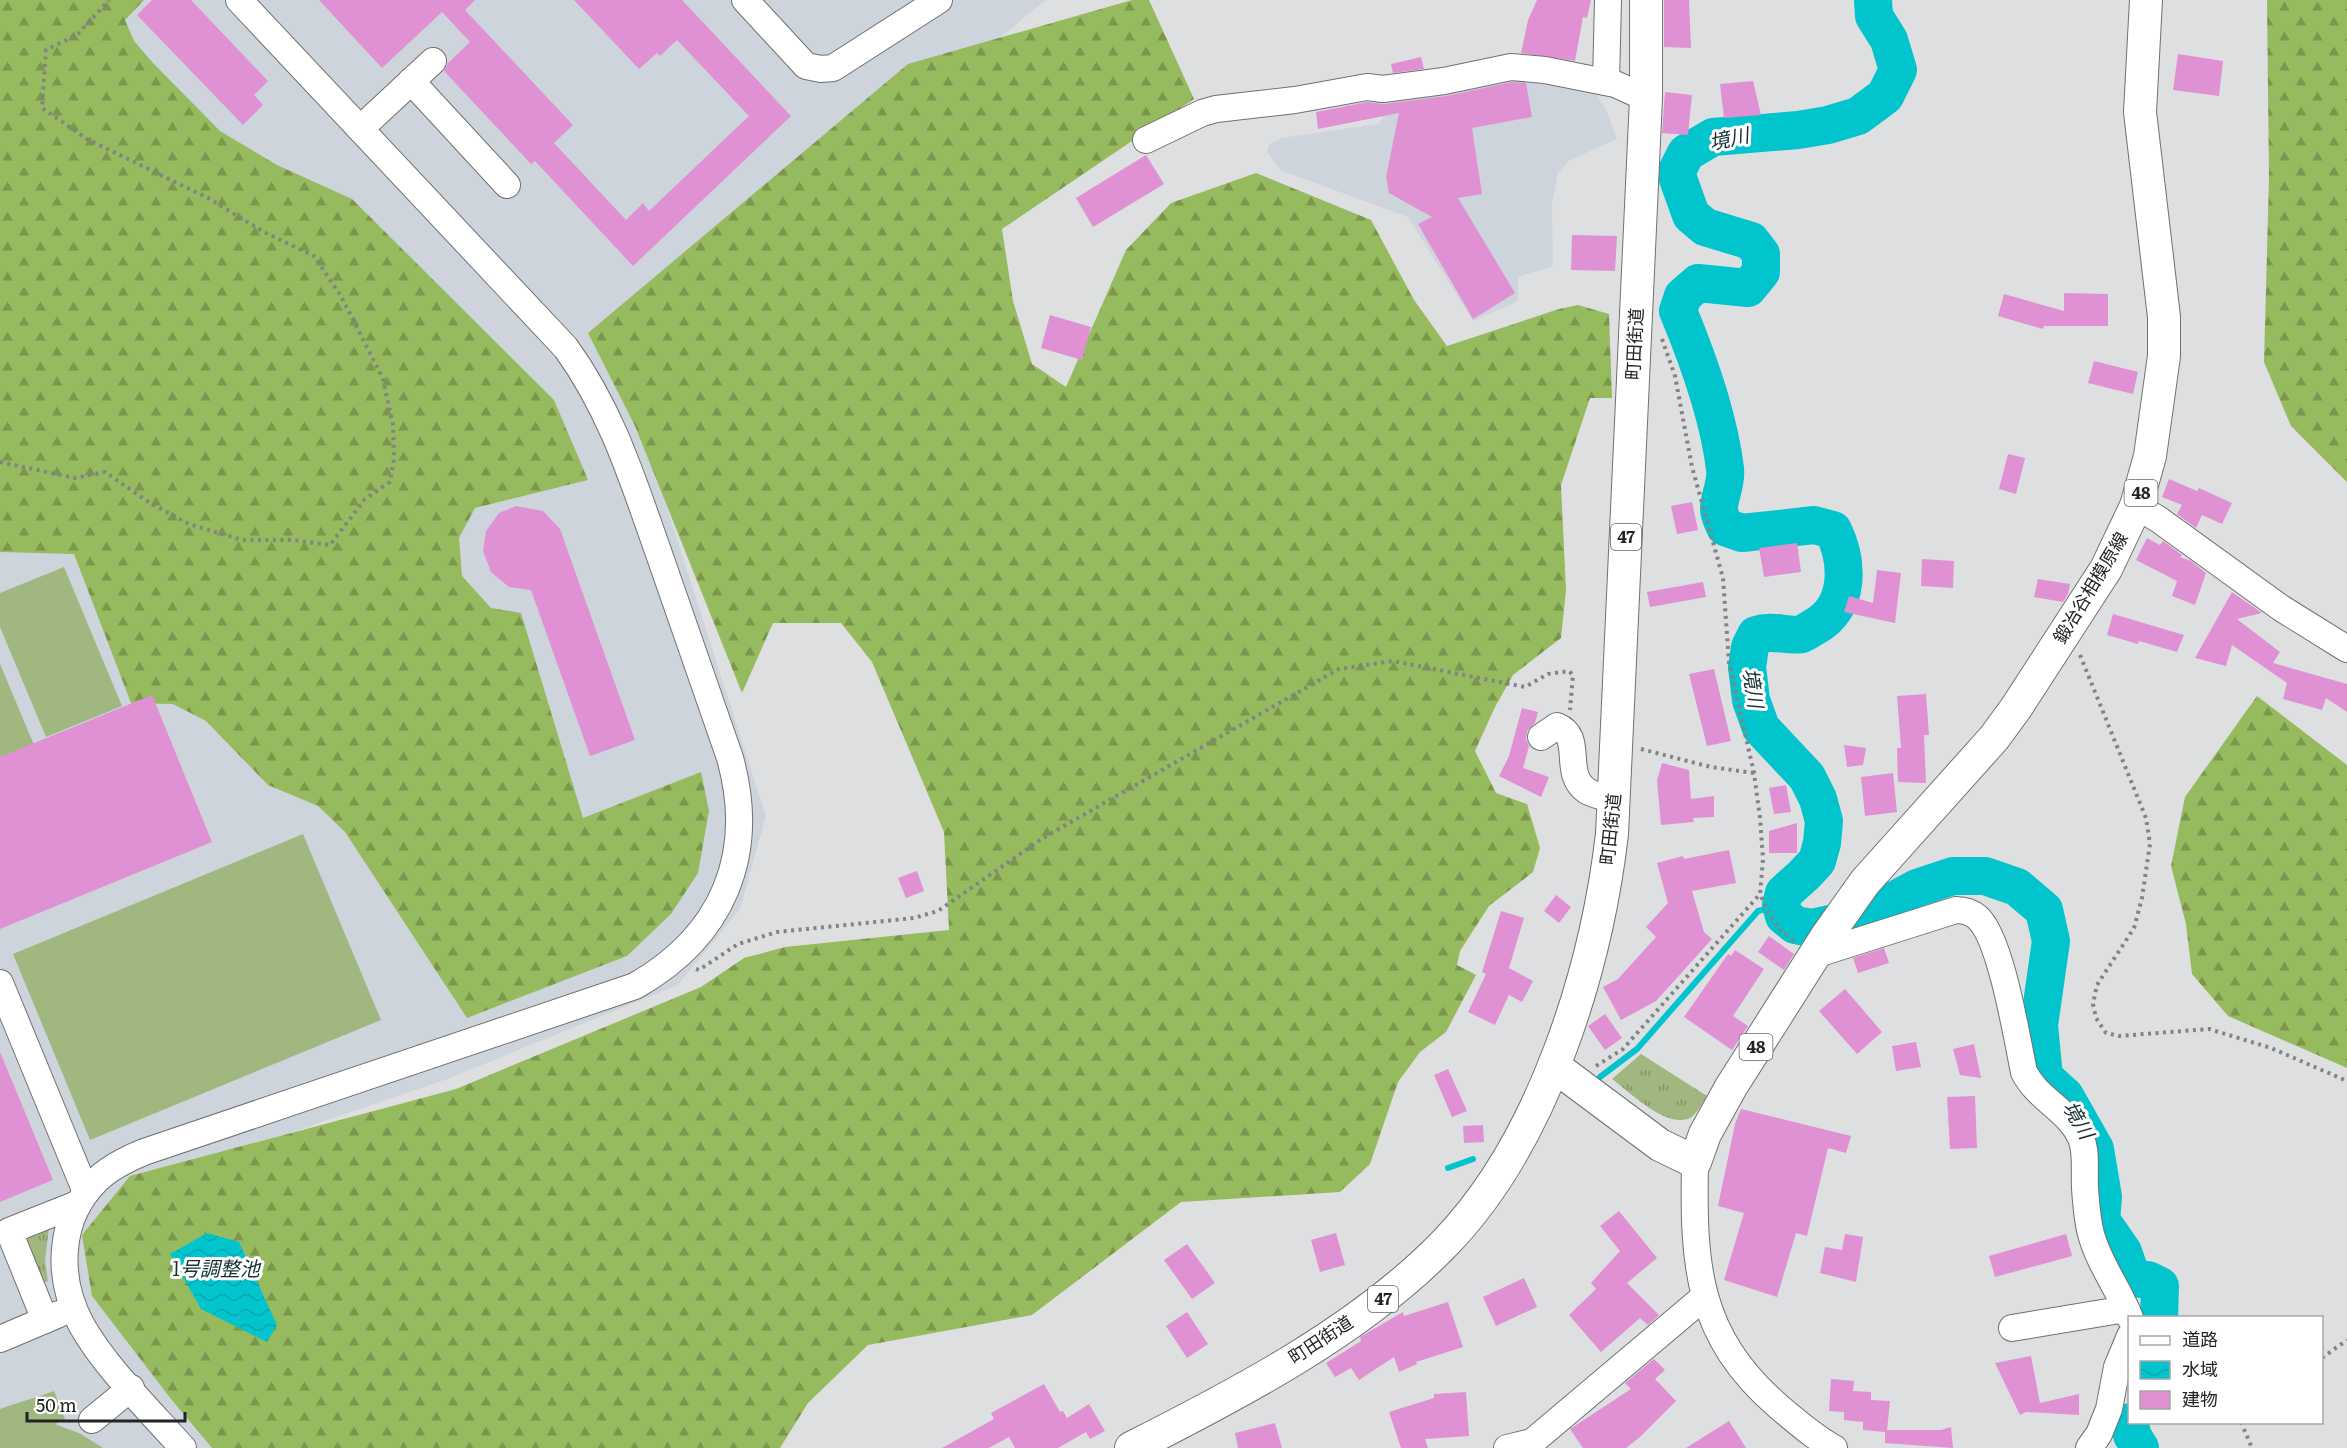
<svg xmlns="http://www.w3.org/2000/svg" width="2347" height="1448" viewBox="0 0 2347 1448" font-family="Literata,'Noto Sans JP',serif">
<defs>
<pattern id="grass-tufts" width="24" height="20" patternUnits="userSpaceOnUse" patternTransform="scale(1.5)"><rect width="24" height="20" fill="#a0b77f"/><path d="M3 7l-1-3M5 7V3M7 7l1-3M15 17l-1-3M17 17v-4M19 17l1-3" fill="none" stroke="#829468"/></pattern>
<pattern id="forest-firs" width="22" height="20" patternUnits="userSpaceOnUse" patternTransform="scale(1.5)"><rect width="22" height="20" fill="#96ba5e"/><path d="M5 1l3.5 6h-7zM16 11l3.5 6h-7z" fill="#7a974d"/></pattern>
<pattern id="water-waves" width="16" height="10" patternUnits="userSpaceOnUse" patternTransform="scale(1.5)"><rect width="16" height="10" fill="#02c4cd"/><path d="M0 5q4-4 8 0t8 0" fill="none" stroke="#03a8b0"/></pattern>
</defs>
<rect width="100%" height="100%" fill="#dedfe0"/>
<g fill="#ced4db">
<path d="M0,0h1045l-425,362 146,454 -26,93 -62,76 -228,93 -312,107 100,263h-238z"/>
<path d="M1524,72l68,17 14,20 11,30 -47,21 -12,13 -6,30 1,63 -35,11v24l-45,20 -65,-104 -128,-47 -13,-18 2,-7 12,-7 97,-14 6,-7 -2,-21z"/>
</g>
<g fill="url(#grass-tufts)">
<path d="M1641,1054l66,42c-4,6 -10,18 -17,22 -24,11 -59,-25 -78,-39z"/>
<path d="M49,1227l-4,34 3,20 -8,3 -14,-41 4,-7z"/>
</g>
<g fill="url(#forest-firs)">
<path d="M0,0h144l-19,20 9,21 19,22 67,68 57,34 75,34 202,201 34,80 -113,28 -16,30 3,38 29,32 30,5 62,205 118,-46 8,39 -11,62 -27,41 -44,42 -160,62 -122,-186 -27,-26 -50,-21 -62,-64 -33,-17 -42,-1 -57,-149 -74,-2z"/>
<path d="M1132,0h17l45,99 -192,130 11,72 19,63 34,23 60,-137 45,-47 85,-30 115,47 43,80 33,46 112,-37 19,-4 31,9 3,84h-22l-29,87 5,105 -5,48 -48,37 -18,32 -20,44 21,42 31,11 13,44 -7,24 -44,34 -29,45 -3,14 19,10 -30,57 -26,20 -22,30 -28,82 -30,28 -159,10 -149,113 -164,30 -60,58 -28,45h-568l-41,-49 -79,-103 -10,-61 48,-59 326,-87 245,-102 43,-29 41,-11 164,-17 -5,-98 -72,-170 -31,-39h-68l-31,70 -107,-267 -47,-93 320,-269z"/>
<path d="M2267,0h80v482l-56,-56 -27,-64 5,-184z"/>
<path d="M2257,696l90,69v303l-119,-52 -36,-42 -6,-50 -15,-58 14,-69z"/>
</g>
<g fill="#a0b77f">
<path d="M64,567l58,139 -76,31 -46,-110v-34z"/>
<path d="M0,664l34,81 -34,14z"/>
<path d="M303,834l78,186 -291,120 -77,-186z"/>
<path d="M54,1391l11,28 -10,5 26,10 22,14h-103v-39c18,-7 36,-11 54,-18z"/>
</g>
<path fill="url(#water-waves)" d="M207,1233l32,9 38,83 -10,17 -66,-33 -31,-55z"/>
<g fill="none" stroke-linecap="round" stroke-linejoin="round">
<g stroke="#02c4cd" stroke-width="6">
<path d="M1600,1077l37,-28 121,-138 23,-6"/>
<path d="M1448,1168l25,-9"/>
</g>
<g stroke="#02c4cd" stroke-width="38">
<path d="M1873,0l1,16 15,24 9,30 -13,26 -27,20 -30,9 -30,5 -85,7 -27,16 -10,20 15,42 14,12 46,14 10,13v18l-13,16 -50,-5 -15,13 -5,15c20,48 41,106 47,158 2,14 -6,27 -6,40 0,6 4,13 6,18l17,6 72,-8 19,5c16,33 17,78 -19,97 -4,2 -9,6 -12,7 -15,3 -28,-5 -46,1l-6,12 -3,20 4,33 10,28 46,49 11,22 6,22 -2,22 -5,18 -13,14 -20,18 -3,12 3,11 11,9 17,3 53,-12 52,-28 36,-12h32l32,11 27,23 7,31 -12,84 5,52 21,19 30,53 8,48 -2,23 22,32 9,26 16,2 12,6 -1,32"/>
<path d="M2130,1422l2,13 8,13"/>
</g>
</g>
<g fill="#e091d3">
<path d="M152,0h39l77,81 -14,14 9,10 -20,20 -106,-110z"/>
<path d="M319,0h156l-10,10 108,115 -19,18 72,77 17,-17 6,8 100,-95 -72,-76 -17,16 -3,-3 -18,16 -65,-69h108l109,116 -158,150 -98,-105 -4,3 -87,-93 4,-8 22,-21 -28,-30 -60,56z"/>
<path d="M1537,0h54l-4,18 -4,-1 -8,44 -54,-8 7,-33z"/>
<path d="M1664,0h25l2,48 -27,-1z"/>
<path d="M2178,54l45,7 -4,35 -46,-6z"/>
<path d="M1421,57l3,12 -31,4 -2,-9z"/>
<path d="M1753,81l8,34 -37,3 -4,-34z"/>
<path d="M1512,82l14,1 6,34 -60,11 10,66 -24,4 57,95 -42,26 -55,-95 14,-7 -43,-24 -3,-16 13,-64 -81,16 -2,-17 51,-10 18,2 61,-8z"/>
<path d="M1665,92l27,3 -4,40 -26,-2z"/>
<path d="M1146,155l18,29 -71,43 -17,-29z"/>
<path d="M1572,235l45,1 -2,35 -44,-1z"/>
<path d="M2064,293l44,1v32h-64l-1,3 -45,-13 6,-22 60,17z"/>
<path d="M1050,315l41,12 -9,33 -41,-12z"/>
<path d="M2094,361l44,11 -5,22 -45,-11z"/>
<path d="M2008,454l17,4 -9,36 -17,-5z"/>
<path d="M2169,479l28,12 2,-3 33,15 -10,21 -20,-9 -6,13 -19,-14 5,-9 -20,-8z"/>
<path d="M1692,502l6,28 -21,4 -6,-28z"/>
<path d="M516,506l27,5 17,18 75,211 -45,16 -59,-166 -22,-3 -18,-15 -8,-21 3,-20 13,-18z"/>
<path d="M2147,538l13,7 3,-4 19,14 -2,2 11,4 15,12 -11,32 -23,-9 5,-15 -41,-21z"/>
<path d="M1797,543l4,29 -37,5 -5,-29z"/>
<path d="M1922,559l32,2 -1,27 -32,-2z"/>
<path d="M1877,570l24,3 -6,50 -51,-11 5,-16 24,7z"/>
<path d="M2038,579l32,5 -2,10 -5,8 -29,-5z"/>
<path d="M1703,582l3,15 -56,10 -3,-15z"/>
<path d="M2232,592l30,21 -25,6 43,33 -7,11 74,21v28l-21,-14 -4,12 -39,-11 4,-16 -55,-38 -6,21 -31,-8z"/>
<path d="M2113,614l71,21 -7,17 -38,-11 -1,3 -31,-9z"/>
<path d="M1714,669l17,72 -24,5 -18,-72z"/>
<path d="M1926,694l3,41h-5l2,48 -28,-1 -1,-34h4l-4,-52z"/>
<path d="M152,695l60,147 -212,87v-172z"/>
<path d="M1522,708l16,4 -3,11 -8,8 -1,8 3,7 -6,22 26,9 -8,20 -42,-21 10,-20z"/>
<path d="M1844,745l22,3 -3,17 -16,2z"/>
<path d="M1662,763l27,7 2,29 23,-3v21l-21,1 1,4 -33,3 -4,-45z"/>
<path d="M1893,773l4,39 -32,4 -4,-39z"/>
<path d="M1786,785l5,27 -17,2 -5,-26z"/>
<path d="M1797,823v30h-28v-22z"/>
<path d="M1729,850l7,33 -44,8 12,41 8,7 -56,62 -35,19 -18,-33 15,-8 38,-42 -10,-10 22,-24 -11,-40 26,-7 1,3z"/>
<path d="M917,871l7,20 -18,7 -8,-20z"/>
<path d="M1556,895l15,12 -12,16 -15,-12z"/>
<path d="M1501,911l23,7 -15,50 24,13 -11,21 -13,-7 -14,30 -27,-13 18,-38 -4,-2z"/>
<path d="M1769,936l25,18 -10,16 -26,-18z"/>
<path d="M1884,948l5,15 -31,10 -5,-15z"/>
<path d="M1735,950l29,19 -31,47 15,10 -16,24 -48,-33 44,-63 3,2z"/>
<path d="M1845,989l37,43 -25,22 -38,-43z"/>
<path d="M1605,1014l17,24 -17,12 -17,-24z"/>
<path d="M1916,1042l5,25 -25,4 -4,-25z"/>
<path d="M1974,1044l7,34 -21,-3 -7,-26z"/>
<path d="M0,1052l53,128 -53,22z"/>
<path d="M1448,1069l19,42 -15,6 -18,-42z"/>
<path d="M1975,1096l2,52 -27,1 -3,-52z"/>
<path d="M1741,1109l110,27 -5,17 -18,-5 -21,88 -11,-3 -19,64 -53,-17 20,-67 -26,-7 17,-82z"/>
<path d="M1483,1125l1,17 -20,1 -1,-17z"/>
<path d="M1619,1211l38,47 -30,25 32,32 -11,10 -8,-7 -39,34 -32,-37 27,-26 -5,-6 29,-32 -20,-25z"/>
<path d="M1336,1233l9,32 -25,7 -9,-32z"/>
<path d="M1845,1234l18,3 -7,45 -36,-9 5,-26 17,3z"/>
<path d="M2066,1234l6,22 -77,21 -6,-21z"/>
<path d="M1187,1244l28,39 -23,16 -28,-39z"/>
<path d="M1524,1278l13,29 -41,19 -13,-29z"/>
<path d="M1448,1302l15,45 -47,15 1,2 -18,8 -5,-15 -35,23 -8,-12 -16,9 -9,-14 35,-22 -1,-4 43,-25 1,4z"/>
<path d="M1187,1312l21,32 -21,14 -21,-32z"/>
<path d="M2031,1356l9,47 39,-9v21l-53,-3 -6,3 -25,-52z"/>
<path d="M1654,1359l11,11 -10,9 21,22 -36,36 -14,11h-43l-13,-19 61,-40 -6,-6z"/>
<path d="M1831,1379l23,2 -1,10 18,1v8l19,1 -3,29h54l10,-3 2,21 -68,-5v-11l-22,-2v-8l-19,-2v-8l-15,-1z"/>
<path d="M1044,1384l16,28 3,-1 4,7 22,-14 16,27 -15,8 -4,-7 -28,16h-43l-6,-11 -20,11h-47l52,-29 -3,-6z"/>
<path d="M1466,1392l3,44 -44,3 3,9h-27l-12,-36 45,-14v-4z"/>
<path d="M1729,1421l17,27h-60z"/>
<path d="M1275,1423l7,25h-44l-3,-15z"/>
</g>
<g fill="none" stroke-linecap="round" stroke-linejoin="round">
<g stroke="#6f7071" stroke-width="28">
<g id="minor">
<path d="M745,0l61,66 15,3 12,-1 106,-68"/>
<path d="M411,81l96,104"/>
<path d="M1606,82l2,-82"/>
<path d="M360,129l73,-68"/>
<path d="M1146,140l56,-27 14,-4 79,-9 72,-13 16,2 61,-8 67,-14 34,3 70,14 31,14"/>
<path d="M2136,506l22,13 123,89 66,41"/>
<path d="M1541,737l16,-11c28,11 4,47 30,65 8,5 19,6 28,8"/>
<path d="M1814,955l142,-45c8,0 15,2 21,7 24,20 40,122 47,155 13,27 45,38 57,66 6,14 3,34 4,50 1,15 2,31 6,46 8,30 28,55 39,84"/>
<path d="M0,983l86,209"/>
<path d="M1695,1162c-2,103 1,173 84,245 18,15 35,30 55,41"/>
<path d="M45,1320l-36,-89 68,-27"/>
<path d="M2012,1328l114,-19"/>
<path d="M0,1339l59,-25"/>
<path d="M92,1420l39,-32"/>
<path d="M183,1448c-33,-37 -79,-82 -102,-124 -25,-47 -23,-106 16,-144 13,-13 30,-21 47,-28l491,-166c88,-50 122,-131 95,-228 -24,-69 -48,-138 -72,-207 -26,-73 -46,-139 -92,-203l-327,-348"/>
<path d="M1507,1448l25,-6 172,-145"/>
<path d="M2089,1448l10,-14 10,-25 8,-42 13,-31"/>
</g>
</g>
<g stroke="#6f7071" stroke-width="34">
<g id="major">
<path d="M1554,1066l106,79 35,17 10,-28 26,-47 95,-150 39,-55 129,-144 22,-30 90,-139 30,-63 14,-50 14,-100v-39l-24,-205 6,-112"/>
<path d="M1131,1448c107,-54 230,-118 314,-205 98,-101 151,-272 167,-409l34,-736v-98"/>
</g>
</g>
<g stroke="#828384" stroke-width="4" stroke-dasharray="3 4.5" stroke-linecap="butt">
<path d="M1662,339l13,37 17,91 31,111 6,85 25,110 6,45 3,41 -3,35 9,20 12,17 13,10"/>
<path d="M0,462l75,16 30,-6 45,31 39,21 53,16h50l38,5 35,-46 25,-17 4,-23 -1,-34 -10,-46 -42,-83 -27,-40 -50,-24 -56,-34 -121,-59 -45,-31 4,-58 32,-16 31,-34"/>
<path d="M2080,655l66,163 4,26 -8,54 -8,30 -37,57 -4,19 3,14 10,15 13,3 90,-7 62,19 76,33"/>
<path d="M1641,749l70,18 43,6"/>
<path d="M696,969l3,1 39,-26 39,-12 137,-14 24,-7 105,-73 296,-169 54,-8 132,26 23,-13 21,-3 4,4 -3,35"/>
<path d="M1596,1066l27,-17 137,-155"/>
<path d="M2322,1358l25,-18"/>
<path d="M2241,1422l11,26"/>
</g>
<use href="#minor" stroke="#fff" stroke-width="26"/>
<use href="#major" stroke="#fff" stroke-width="32"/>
</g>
<g text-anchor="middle" stroke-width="6" stroke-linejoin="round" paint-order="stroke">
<g fill="#fff" stroke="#656566" stroke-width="1.5">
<rect x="2124.5" y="480" width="33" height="26" rx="4.5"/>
<rect x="1611" y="524" width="30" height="26" rx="4.5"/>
<rect x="1739.5" y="1034" width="33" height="26" rx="4.5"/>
<rect x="1368" y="1286" width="30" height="26" rx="4.5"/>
</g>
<g font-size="16" font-weight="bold" fill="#232324">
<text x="2141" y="499">48</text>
<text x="1626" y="543">47</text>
<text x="1756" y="1053">48</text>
<text x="1383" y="1305">47</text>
</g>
<g font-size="18" fill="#232324" stroke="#fff">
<text transform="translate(1635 344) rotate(-87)" y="6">町田街道</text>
<text transform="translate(2091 588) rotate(-59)" y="6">鍛冶谷相模原線</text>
<text transform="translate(1611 829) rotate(-84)" y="6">町田街道</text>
<text transform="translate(1321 1340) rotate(-33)" y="6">町田街道</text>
</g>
<g font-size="20" font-style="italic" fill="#163031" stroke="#fff">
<text transform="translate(1729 139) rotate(-12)" y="7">境川</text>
<text transform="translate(1753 688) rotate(81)" y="7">境川</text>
<text transform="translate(2078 1120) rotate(60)" y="7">境川</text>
<text x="216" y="1276">1号調整池</text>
</g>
</g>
<rect x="2128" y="1316" width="195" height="108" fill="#ffffff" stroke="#a7a7a7" stroke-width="1.5"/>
<rect x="2140" y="1336" width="30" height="9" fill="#ffffff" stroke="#a7a7a7" stroke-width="1.5"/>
<text x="2182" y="1346" font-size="18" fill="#232324">道路</text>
<rect x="2140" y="1361" width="30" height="18" fill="url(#water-waves)" stroke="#a7a7a7" stroke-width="1.5"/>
<text x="2182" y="1376" font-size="18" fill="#232324">水域</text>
<rect x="2140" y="1391" width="30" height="18" fill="#e091d3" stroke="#a7a7a7" stroke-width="1.5"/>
<text x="2182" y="1406" font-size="18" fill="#232324">建物</text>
<path d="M27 1412v9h158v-9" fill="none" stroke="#232324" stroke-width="3"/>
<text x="36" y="1412" font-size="18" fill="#232324" stroke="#ffffff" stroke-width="4.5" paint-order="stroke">50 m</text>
</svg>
